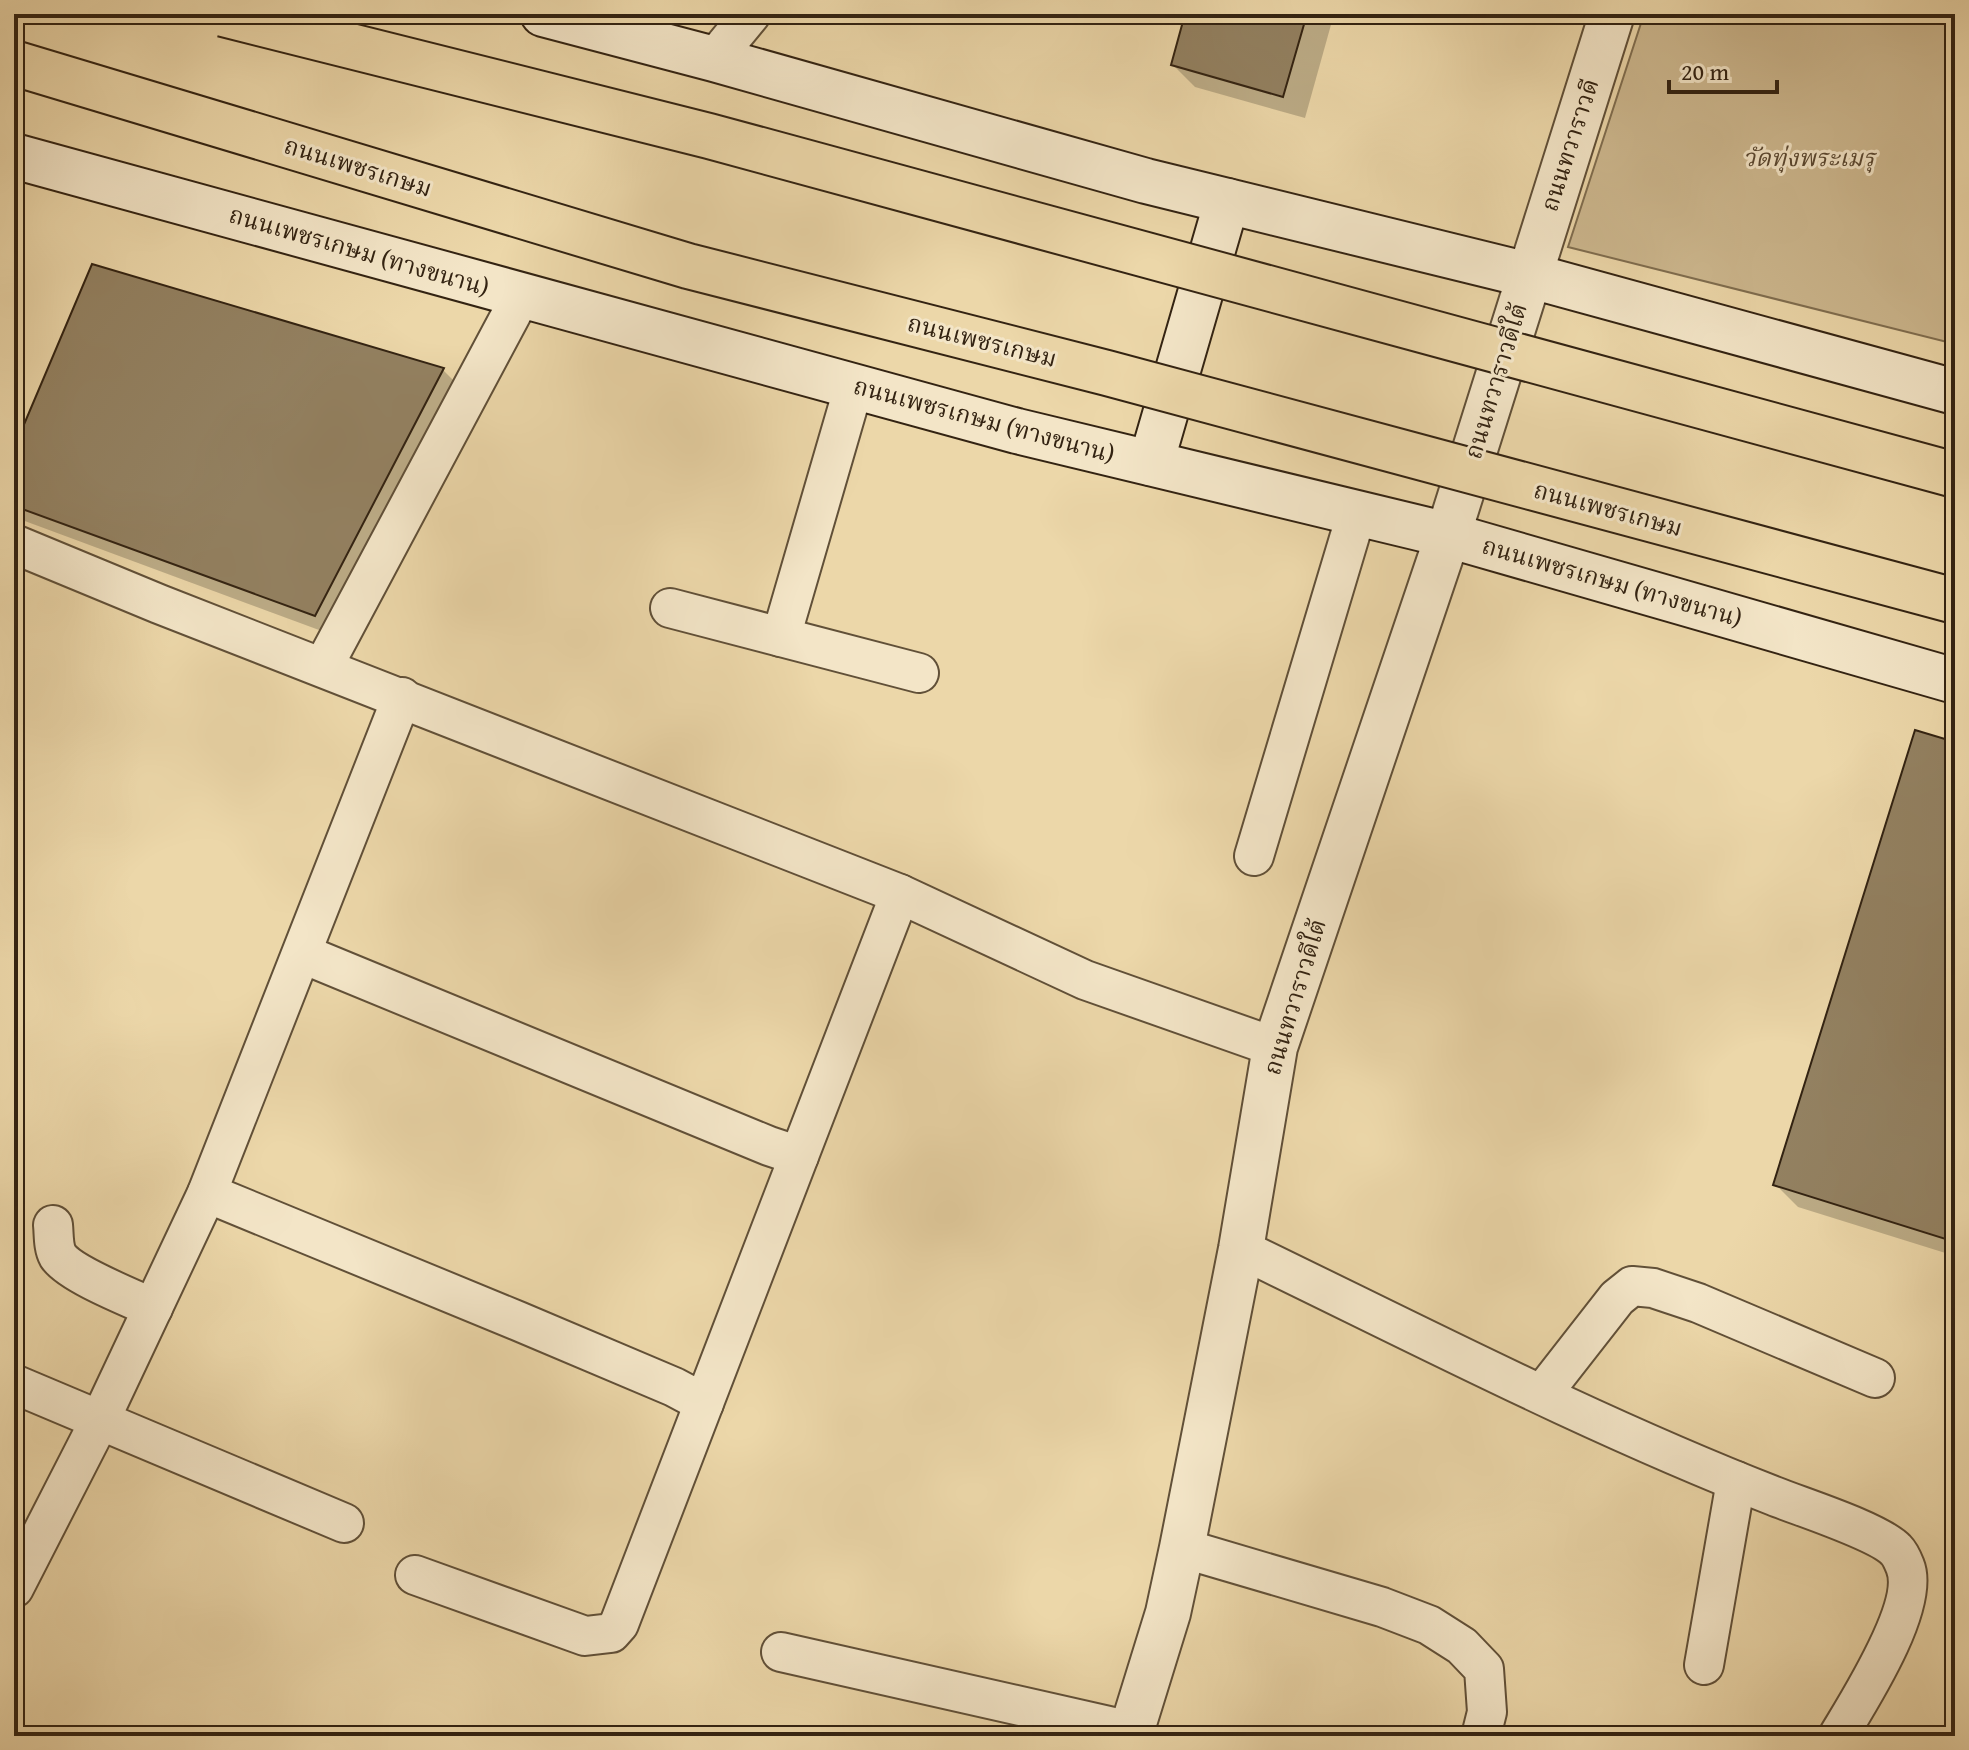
<svg xmlns="http://www.w3.org/2000/svg" width="1969" height="1750" viewBox="0 0 1969 1750" font-family="'Gentium Book Plus','Noto Serif Thai',serif">
<rect width="100%" height="100%" fill="#ecd7a9"/>
<filter id="stains"><feTurbulence type="fractalNoise" baseFrequency=".0025" numOctaves="4"/><feColorMatrix values="0 0 0 0 .2 0 0 0 0 .09 0 0 0 0 .02 0 0 0 .5 -.17"/></filter>
<radialGradient id="worn" r=".72"><stop offset=".6" stop-color="#630" stop-opacity="0"/><stop offset="1" stop-color="#630" stop-opacity=".3"/></radialGradient>
<path fill="#cdb88f" stroke="#806e50" stroke-width="2" d="M1644,14h311v330l-387,-97z"/>
<g fill="#0003">
<path d="M1187,14h147l-29,104 -110,-31 -22,-22z"/>
<path d="M93,266l350,104 22,22 -127,245 -324,-120v-64z"/>
<path d="M1955,745v511l-157,-49 -22,-22z"/>
</g>
<g fill="#938161" stroke="#332312" stroke-width="2">
<path d="M1185,14h122l-24,83 -112,-32z"/>
<path d="M92,264l352,104 -129,248 -301,-110v-58z"/>
<path d="M1915,730l40,12v500l-182,-57z"/>
</g>
<g fill="none" stroke-linecap="round" stroke-linejoin="round">
<g stroke="#615038" stroke-width="42">
<g id="minor">
<path d="M714,59l37,-45"/>
<path d="M14,544l145,60 741,290 185,86 190,67"/>
<path d="M670,608l249,65"/>
<path d="M781,637l73,-251"/>
<path d="M323,667l198,-371"/>
<path d="M1254,856l103,-344"/>
<path d="M799,1156l101,-262"/>
<path d="M207,1193l311,128 156,66 30,16 95,-247 -30,-10 -466,-192"/>
<path d="M53,1225c1,9 0,22 5,31 12,18 73,42 95,52"/>
<path d="M1241,1249c176,85 351,176 533,247 27,11 104,35 122,54 3,3 7,11 9,16 16,39 -46,135 -67,170"/>
<path d="M14,1384l330,139"/>
<path d="M1542,1394l75,-96 15,-12 21,2 45,15 177,75"/>
<path d="M1182,1548l200,59 47,18 33,21 22,23 3,43 -6,24"/>
<path d="M415,1575l170,61 26,-3 8,-9 85,-221"/>
<path d="M14,1588l86,-168 107,-227 195,-496"/>
<path d="M781,1652l350,79"/>
<path d="M1704,1665l32,-184"/>
</g>
</g>
<g stroke="#615038" stroke-width="48">
<path id="tertiary" d="M1130,1736l38,-123 14,-65 59,-299 34,-202 173,-512 164,-521"/>
</g>
<g stroke="#332312" stroke-width="48">
<g id="secondary">
<path d="M543,14l171,45 432,122 382,94 427,117"/>
<path d="M14,156l1003,275 431,104 507,146"/>
<path d="M1151,463l76,-262"/>
</g>
</g>
<use href="#minor" stroke="#f3e5c7" stroke-width="38"/>
<use href="#tertiary" stroke="#f3e5c7" stroke-width="44"/>
<use href="#secondary" stroke="#f3e5c7" stroke-width="44"/>
<g stroke="#332312" stroke-width="48" stroke-linecap="butt">
<g id="trunk-bridge">
<path d="M223,14l486,122 1246,339"/>
<path d="M14,63l674,203 419,107 848,228"/>
</g>
</g>
<use href="#trunk-bridge" stroke="#ecd7a9" stroke-width="44"/>
</g>
<g text-anchor="middle" stroke-width="6" stroke-linejoin="round" paint-order="stroke">
<g font-size="24" fill="#332312" stroke="#f3e5c7">
<text transform="translate(1570 145) rotate(-72)" y="8">ถนนทวาราวดี</text>
<text transform="translate(358 167) rotate(17)" y="8">ถนนเพชรเกษม</text>
<text transform="translate(359 251) rotate(16)" y="8">ถนนเพชรเกษม (ทางขนาน)</text>
<text transform="translate(982 341) rotate(14)" y="8">ถนนเพชรเกษม</text>
<text transform="translate(1496 381) rotate(-73)" y="8">ถนนทวาราวดีใต้</text>
<text transform="translate(984 420) rotate(15)" y="8">ถนนเพชรเกษม (ทางขนาน)</text>
<text transform="translate(1608 509) rotate(15)" y="8">ถนนเพชรเกษม</text>
<text transform="translate(1612 582) rotate(16)" y="8">ถนนเพชรเกษม (ทางขนาน)</text>
<text transform="translate(1295 997) rotate(-73)" y="8">ถนนทวาราวดีใต้</text>
</g>
<g font-size="24" font-style="italic" fill="#5a4831" stroke="#f3e5c7">
<text x="1809" y="166">วัดทุ่งพระเมรุ</text>
</g>
</g>
<rect width="1969" height="1750" fill="none" stroke="#ecd7a9" stroke-width="48"/>
<rect x="16" y="16" width="1937" height="1718" fill="none" stroke="#332312" stroke-width="4"/>
<rect x="24" y="24" width="1921" height="1702" fill="none" stroke="#332312" stroke-width="2"/>
<path d="M1669 80v12h108v-12" fill="none" stroke="#332312" stroke-width="4"/>
<text x="1681" y="80" font-size="24" fill="#332312" stroke="#f3e5c7" stroke-width="6" paint-order="stroke">20 m</text>
<rect width="100%" height="100%" filter="url(#stains)"/>
<rect width="100%" height="100%" fill="url(#worn)"/>
</svg>
